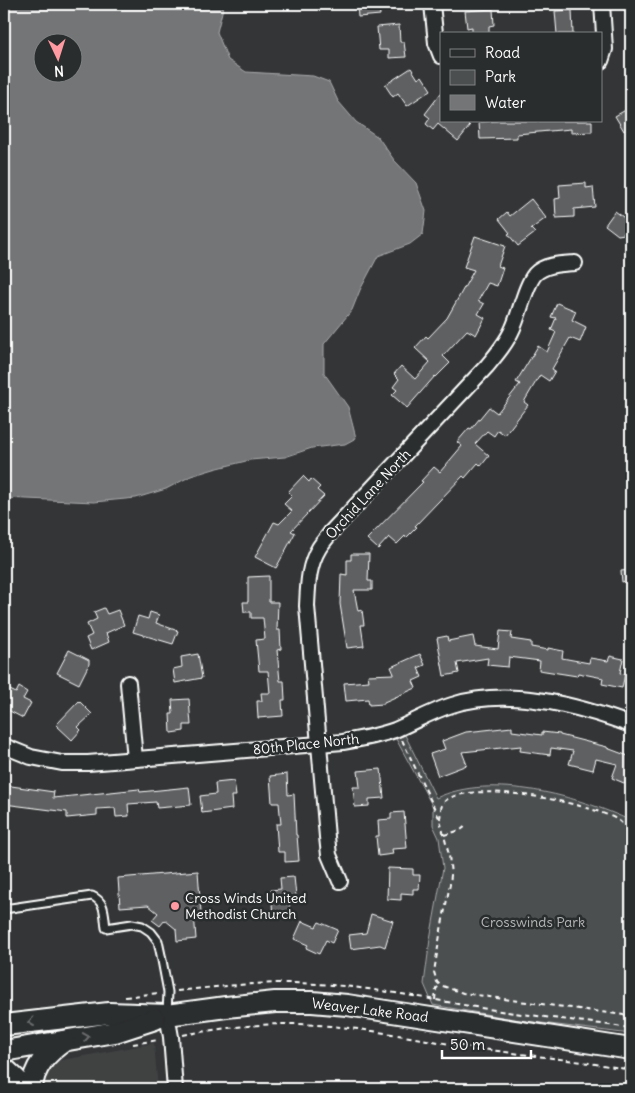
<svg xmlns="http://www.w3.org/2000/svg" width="635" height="1093" viewBox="0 0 635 1093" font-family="Delius,sans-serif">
<rect width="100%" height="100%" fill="#333536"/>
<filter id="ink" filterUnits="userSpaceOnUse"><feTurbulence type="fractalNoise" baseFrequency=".02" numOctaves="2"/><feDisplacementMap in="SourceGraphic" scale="10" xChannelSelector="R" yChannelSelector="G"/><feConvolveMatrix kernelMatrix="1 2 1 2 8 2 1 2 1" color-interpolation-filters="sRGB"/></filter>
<g filter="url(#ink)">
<path fill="#404243" d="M154,1043l4,46h-154v-13l41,-8 12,-7z"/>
<path fill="#4c4f50" stroke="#a6a7a8" d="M405,735l31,63c55,-26 143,-2 195,23v213l-106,-13 -92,-16 -9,-21 6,-45 13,-71 -4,-30 -6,-13v-18l-37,-68z"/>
<path fill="#737576" stroke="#abacad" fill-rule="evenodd" d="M4,4h220l-7,28 11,28 18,12 67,4 16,6 9,19 18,21 22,15 16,23 22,23 10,28 -3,23 -13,10 -32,12 -18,34 -8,20 -28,34v29l24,34 8,31 -11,6 -33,4 -27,9 -35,3 -36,9 -23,7 -25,13 -30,9 -42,4 -90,-4zM42,42h30v30h-30z"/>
<g fill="#5f6162" stroke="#fff">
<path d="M357,4h22l1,11 -22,2z"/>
<path d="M493,9l1,16 -5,1v8h-17v-7l-5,1 -2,-17z"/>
<path d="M572,10l1,24h-16l-2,-23z"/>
<path d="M399,25l1,17h4l2,15 -17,1v-8h-10l-2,-23z"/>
<path d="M411,68l7,11 4,-3 9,14 -24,16 -9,-13 -5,4 -8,-12z"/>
<path d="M441,93v27l-1,1h25l5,5 -12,15 -20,-17 -5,6 -7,-6 4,-6 -5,-4z"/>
<path d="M631,107v20l-7,4 -9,-15z"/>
<path d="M497,121h95v11l-21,1v-4l-54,5v4l-37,1 -1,-17z"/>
<path d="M586,183v5l7,-1 2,20 -21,2v8l-18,1 -1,-19 5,-1 -1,-13z"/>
<path d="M531,199l15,19 -15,11 4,4 -17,13 -10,-12 2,-1 -11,-14 8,-7 3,4z"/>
<path d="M615,211l16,12v10l-13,2 -13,-10z"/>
<path d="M475,236l30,10 -7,20 5,2 -6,18 -9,-3 -10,18 6,3 -6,10 7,4 -9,17 -9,-5 -24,26 7,7 -14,14 -1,-1 -28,32 -15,-13 5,-5 -4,-3 6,-8 -5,-5 7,-8 14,13 15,-17 -15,-14 11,-12 2,2 19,-20 27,-48 -10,-3z"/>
<path d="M557,303l19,8 -4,9 14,7 -6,15 -10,-4 -18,31 3,2 -6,10 -9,-6 -16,27 4,3 -23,30 -7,-5 -4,6 -7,-5 -12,13 14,12 -8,10 -3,-3 -13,15 -2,-2 -48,50 2,1 -11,11 -1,-2 -8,8 -8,-7 -11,12 -11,-10 56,-57 -2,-1 13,-14 6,5 22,-26 -5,-4 12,-14 2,1 18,-22 8,6 23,-29 -4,-2 22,-36 9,6 9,-20 -5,-2 5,-12 -5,-1z"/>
<path d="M303,476l6,6 2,-3 9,8 -3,3 7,6 -33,35 4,2 -19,35 -21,-11 19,-35 5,2 13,-13 -8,-7 8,-8 -4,-4z"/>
<path d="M351,554h18l-1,27h4v9h-18l4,21 4,-1 2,15h-3l3,21 -17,2 -7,-44 1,-30 6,1v-15h4z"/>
<path d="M631,570v9l-9,3 -1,-11z"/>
<path d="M269,576v26h9l-1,28h3l1,19 -4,1 3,31h4l1,19h-3l1,16 -25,2 -1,-17h5l-1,-8h9l-2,-22h-9l-3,-31 9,-1 -2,-21h-12v-6h-7l-1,-10h5v-25z"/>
<path d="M104,608l3,6 11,-4 6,15 -18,8 3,9 -18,8 -5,-12 6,-3 -5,-11 10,-5 -3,-7z"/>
<path d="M150,612l9,3 -3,8 22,8 -5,13 -40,-12 5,-16 10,3z"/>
<path d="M500,631l12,1 -1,7 20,3v5l17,3v-2l15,3 -1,7 27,5 1,-5 18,3 2,-5 13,3 -3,14 5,1 -3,14 -20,-4 1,-6 -25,-5 -1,3 -38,-6 1,-9 -31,-4 -1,10 -21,-2 1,-7 -31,5 2,10 -15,3 -7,-38 10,-2 1,5 25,-5 2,10 23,3z"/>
<path d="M69,650l20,10v4l-10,20 -22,-11z"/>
<path d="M198,654l4,24 -27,5 -2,-14 9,-2 -1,-10z"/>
<path d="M420,654l5,11 -7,3 4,9 -9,4 3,7 -32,14v2l-15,1 -1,-6 -22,2 -2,-18 25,-2 -1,-6 26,-1 -3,-7z"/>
<path d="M4,687l12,6 3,-6 8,5 -4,7 8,4 -8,15 -19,-10z"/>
<path d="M189,699l2,26h-7v6l-13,2 -1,-19h3l-1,-14z"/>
<path d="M79,701l13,13 -14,13 3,3 -9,10 -16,-15z"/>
<path d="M512,727v4l30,4v-3l18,2v1l47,12v1l24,9v29l-19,-8 5,-14 -21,-5 -3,11 -24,-6 4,-13 -22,-3 -1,7 -30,-4 1,-5 -59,6 5,13 -29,11 -8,-22 15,-5 -3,-8 24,-9z"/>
<path d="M381,769l3,29 -15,1v7l-14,1 -2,-20h7l-2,-16z"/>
<path d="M287,774l1,21 6,-1 2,41h1l2,26 -14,1v-10h-7l-2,-28h5l-2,-21h-7l-2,-27z"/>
<path d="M234,781l2,15h-5l1,13 -30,4 -2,-17 16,-2 -1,-11z"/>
<path d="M4,785l50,7 -1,6 86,-9 1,3 49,-5 2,18 -34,3 -1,-6 -28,2 1,12 -13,1 -1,-9 -18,1v6l-30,3v-6l-63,-8z"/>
<path d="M404,812l3,36 -15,1 1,5 -15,2 -2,-20h3l-1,-16 13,-1v-6z"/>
<path d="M388,868l25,1v6h7l-1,14h-6v5l-12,-1v7l-14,-1z"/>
<path d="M198,871l3,41 -7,1 2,26 -19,2 -1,-12 -11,-9 -5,6 -8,-6 6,-7 -10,-8 -28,2 -2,-29z"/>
<path d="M294,877l2,19 -7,1 1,18 -17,1 -2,-26 10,-1 -1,-11z"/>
<path d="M371,914l22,7 -8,26 -5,-2 -29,4 -2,-14 17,-2z"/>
<path d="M302,921l14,6 3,-5 19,8 -6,13 -6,-3 -7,14 -13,-6 2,-3 -14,-6z"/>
</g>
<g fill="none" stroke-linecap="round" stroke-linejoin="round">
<g stroke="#fff" stroke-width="11">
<path id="service" d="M4,909l88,-13c14,6 12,19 14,32l26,-4 10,2 9,6 7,9 3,14 7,37 -1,22"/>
</g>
<g stroke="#fff" stroke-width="18">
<g id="minor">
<path d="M432,4l4,39 5,13"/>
<path d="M601,61l4,-12 -3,-45"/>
<path d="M128,683l7,76"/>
<path d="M4,746l27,11 31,6h26l255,-21c18,-3 35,-6 52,-12 19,-8 37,-19 57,-25 57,-18 125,0 179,20"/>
<path d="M340,881l-11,-26 -2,-18 -20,-231c1,-20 1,-40 12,-58 3,-5 8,-10 12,-16l156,-166c10,-12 20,-24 26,-38 7,-15 12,-42 22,-54 10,-10 27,-10 40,-11"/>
<path d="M167,1015l4,22 4,52"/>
</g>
</g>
<g stroke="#fff" stroke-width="24">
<g id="secondary">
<path d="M4,1025l105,-12 58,2 59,-8 49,-5h37l35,3 284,44"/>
<path d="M4,1051l111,-19 40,-13"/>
<path d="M4,1068l12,11 6,10"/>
<path d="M32,1089c1,-22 15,-36 32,-48"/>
</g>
</g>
<g stroke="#fff" stroke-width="2" stroke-dasharray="5 4" stroke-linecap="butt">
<path d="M402,740l38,80 9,35 2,20 -1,9 -10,51 -6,37 3,10 3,3 23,8 41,6 127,17"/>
<path d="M440,819c1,-6 0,-14 5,-18 26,-22 145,2 173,19 6,4 10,12 13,18"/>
<path d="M444,835l17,-5 6,-5"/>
<path d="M177,991c37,-4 73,-8 110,-8 65,0 130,14 194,25 50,8 100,13 150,20"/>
<path d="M125,997l33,-4"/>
<path d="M435,1000l1,-11 4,-4"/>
<path d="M183,1035c49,-9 98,-14 147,-9 47,4 93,14 139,21 54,8 109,13 162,23"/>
<path d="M133,1044l25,-4"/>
</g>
<use href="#service" stroke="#2a2d2e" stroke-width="7"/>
<use href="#minor" stroke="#2a2d2e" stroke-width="14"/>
<use href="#secondary" stroke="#2a2d2e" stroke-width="20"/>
</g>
<defs><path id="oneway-chevron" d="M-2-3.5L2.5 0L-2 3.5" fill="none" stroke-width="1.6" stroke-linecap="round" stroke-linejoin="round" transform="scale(1.25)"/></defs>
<g stroke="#6a6c6d">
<use href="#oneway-chevron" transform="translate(31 1022) rotate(173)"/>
<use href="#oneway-chevron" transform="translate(86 1037) rotate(-9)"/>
</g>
</g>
<circle fill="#ff9aa2" stroke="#2a2d2e" stroke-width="2" cx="175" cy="906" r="5"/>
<g text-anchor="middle" stroke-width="5" stroke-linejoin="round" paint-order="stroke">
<g font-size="14" fill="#fff" stroke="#2a2d2e">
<text transform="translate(368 494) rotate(-47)" y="5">Orchid Lane North</text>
<text transform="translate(306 744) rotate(-6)" y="5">80th Place North</text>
<text transform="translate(370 1010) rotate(7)" y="5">Weaver Lake Road</text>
</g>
<g font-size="14" fill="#fff" stroke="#2a2d2e" text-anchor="start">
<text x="185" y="903">Cross Winds United<tspan x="185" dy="16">Methodist Church</tspan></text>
</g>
<g font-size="14" fill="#b7b9b9" stroke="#2a2d2e">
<text x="533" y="927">Crosswinds Park</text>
</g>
</g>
<rect width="635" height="1093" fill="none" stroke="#2a2d2e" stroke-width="20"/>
<rect x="10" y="10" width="615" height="1073" fill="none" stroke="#fff" stroke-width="2" filter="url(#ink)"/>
<rect x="440" y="32" width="162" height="90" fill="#2a2d2e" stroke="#7f8182"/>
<rect x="450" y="49" width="25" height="8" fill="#2a2d2e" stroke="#7f8182"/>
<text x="485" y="58" font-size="15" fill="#ffffff">Road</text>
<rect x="450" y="70" width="25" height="15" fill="#4c4f50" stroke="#7f8182"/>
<text x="485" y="82" font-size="15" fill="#ffffff">Park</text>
<rect x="450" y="95" width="25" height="15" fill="#737576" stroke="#7f8182"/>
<text x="485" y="108" font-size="15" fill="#ffffff">Water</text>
<g transform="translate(58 58) rotate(176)"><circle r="24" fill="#2a2d2e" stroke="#7f8182"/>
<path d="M0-4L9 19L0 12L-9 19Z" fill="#ff9aa2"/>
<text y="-8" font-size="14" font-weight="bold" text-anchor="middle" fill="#ffffff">N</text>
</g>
<path d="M442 1050v8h89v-8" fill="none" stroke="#ffffff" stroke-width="2.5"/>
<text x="450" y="1050" font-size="15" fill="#ffffff" stroke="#2a2d2e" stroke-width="4" paint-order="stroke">50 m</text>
</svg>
